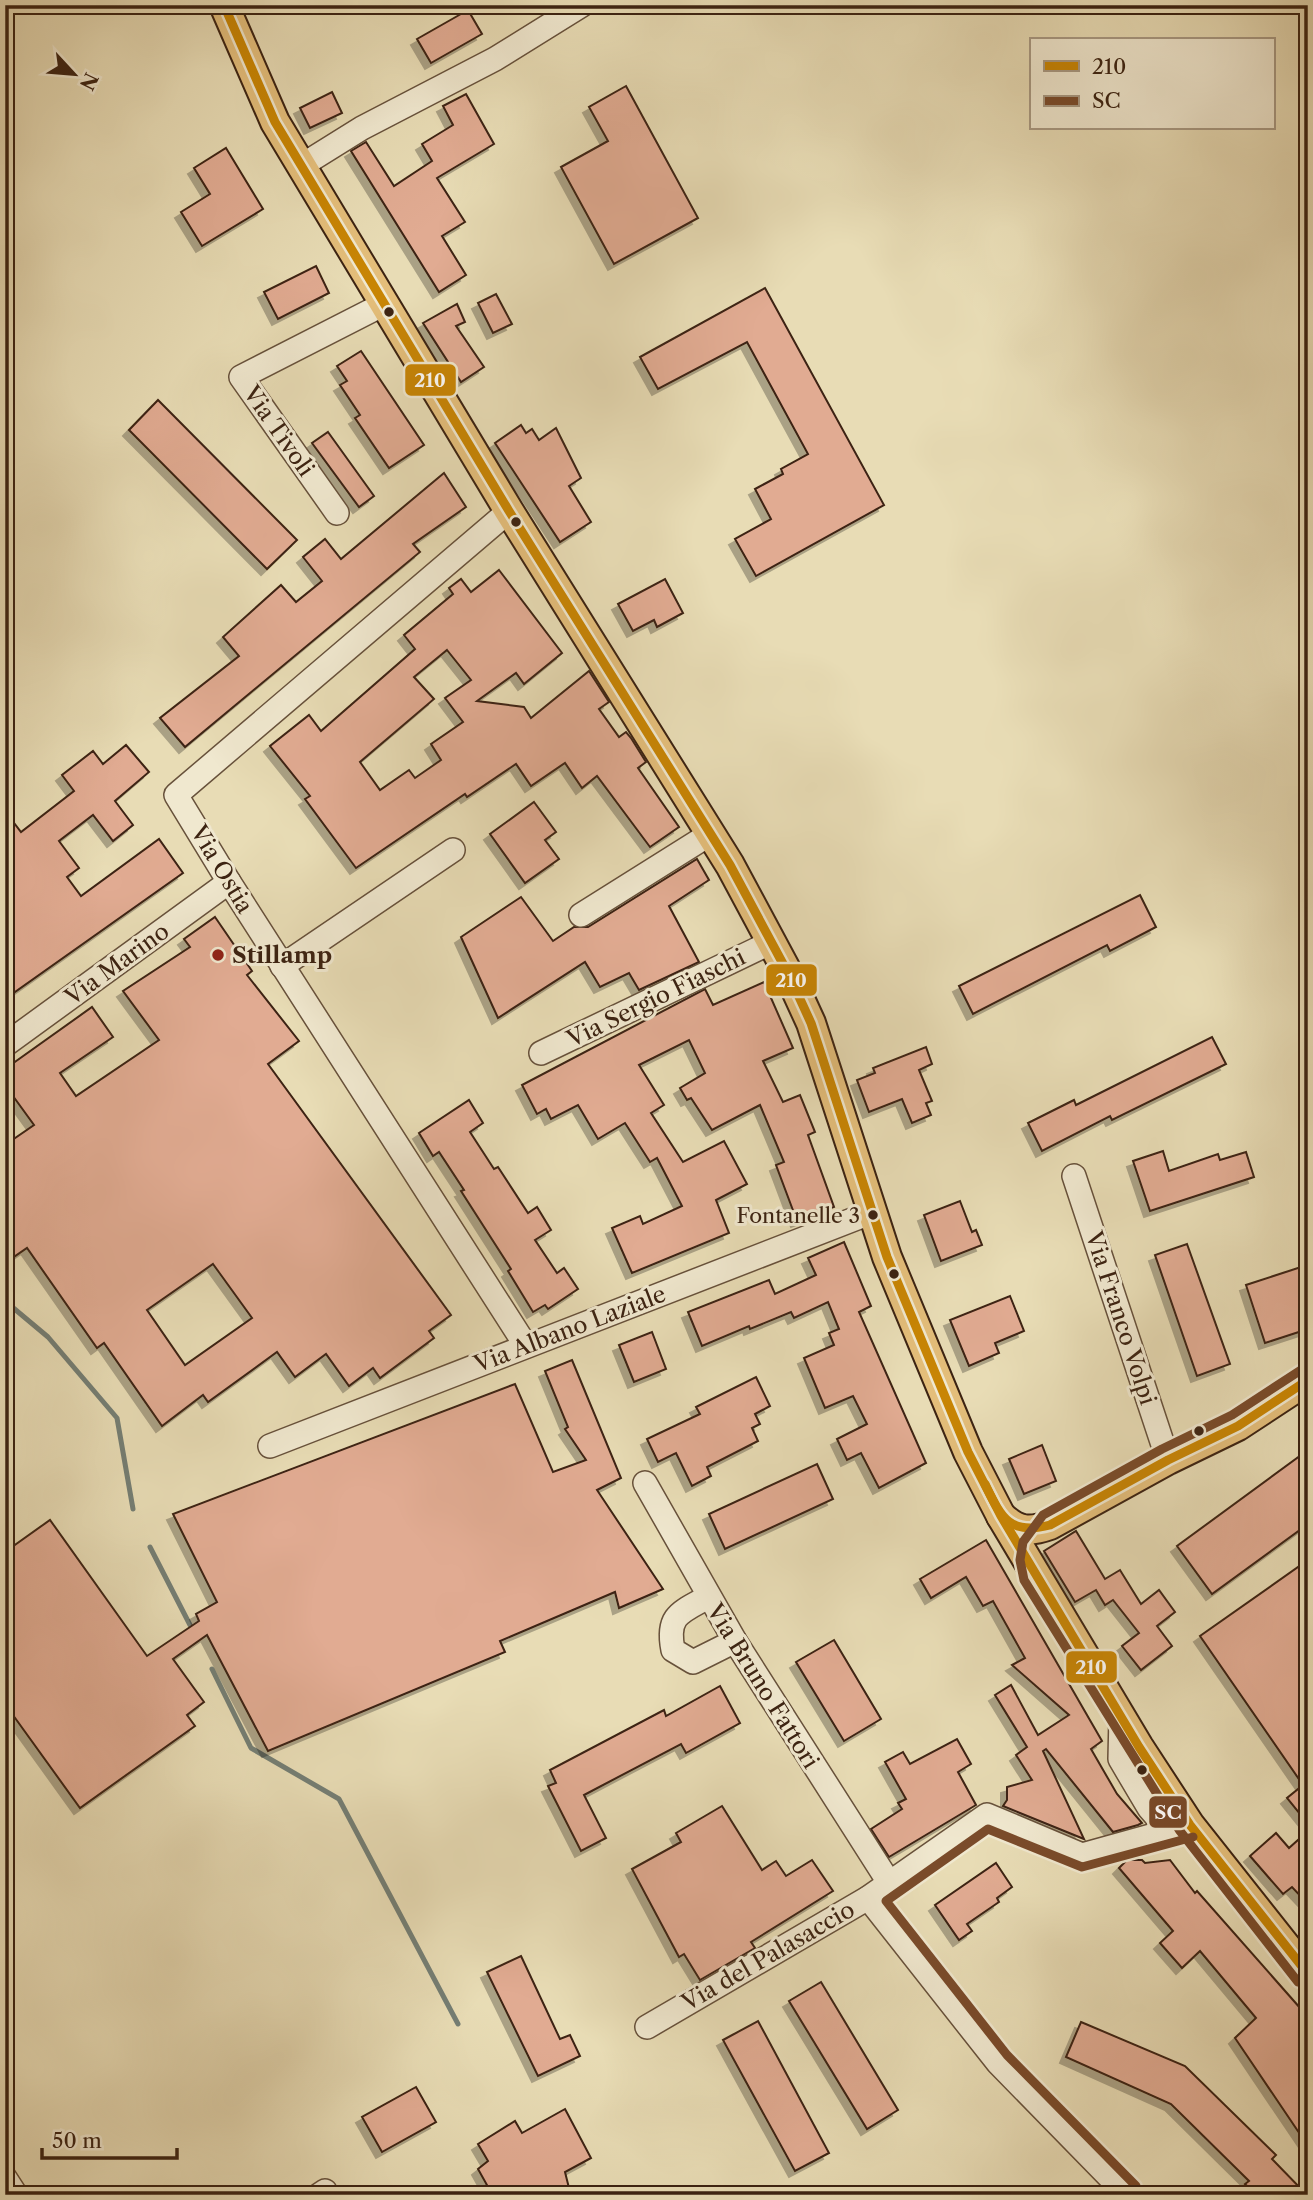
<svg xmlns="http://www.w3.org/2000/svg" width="1313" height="2200" viewBox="0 0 1313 2200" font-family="'Libre Caslon Text',serif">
<defs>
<filter id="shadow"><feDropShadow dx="-6" dy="6" stdDeviation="0" flood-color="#0004"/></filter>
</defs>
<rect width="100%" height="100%" fill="#e8dcb5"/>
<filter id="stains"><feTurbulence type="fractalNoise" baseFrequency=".00286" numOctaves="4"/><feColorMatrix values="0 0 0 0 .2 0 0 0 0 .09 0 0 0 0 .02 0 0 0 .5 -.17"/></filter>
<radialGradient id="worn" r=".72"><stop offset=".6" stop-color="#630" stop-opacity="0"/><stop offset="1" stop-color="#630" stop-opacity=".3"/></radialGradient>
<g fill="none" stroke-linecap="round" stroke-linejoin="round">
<g stroke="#747e74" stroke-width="5">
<path d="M5,1301l43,36 69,81 16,91"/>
<path d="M150,1547l40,78"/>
<path d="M212,1669l39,79 88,51 119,225"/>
</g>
</g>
<g fill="#e1ab92" stroke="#3c2312" stroke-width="2" fill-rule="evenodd" filter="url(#shadow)">
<path d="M468,10l14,24 -51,29 -14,-24z"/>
<path d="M626,86l72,132 -84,46 -53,-97 47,-26 -19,-34z"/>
<path d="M332,92l10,21 -32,15 -10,-20z"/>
<path d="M466,94l28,50 -57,34 28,44 -23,14 24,39 -27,17 -88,-141 15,-9 28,44 38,-25 -10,-17 31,-19 -10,-19z"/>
<path d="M226,148l37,61 -61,37 -21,-34 29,-18 -16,-26z"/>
<path d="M316,266l13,27 -51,26 -14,-27z"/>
<path d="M765,288l119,217 -128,71 -21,-37 36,-20 -16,-30 28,-15 -2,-5 27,-15 -61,-112 -89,47 -18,-32z"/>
<path d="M496,294l16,30 -19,9 -15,-30z"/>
<path d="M457,304l8,18 -9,4 28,41 -23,15 -38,-59z"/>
<path d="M361,351l63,94 -35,23 -34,-50 5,-3 -20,-30 7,-4 -10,-15z"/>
<path d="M158,400l139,140 -30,29 -138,-139z"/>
<path d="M521,425l5,8 6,-4 7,11 17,-12 25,50 -12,8 22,36 -31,20 -65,-99z"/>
<path d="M328,432l46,64 -15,11 -47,-64z"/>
<path d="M444,473l22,34 -53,37 7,8 -235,195 -25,-29 79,-62 -16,-19 58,-52 15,17 26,-21 -19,-24 22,-18 16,20z"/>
<path d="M499,570l63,83 -38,31 -8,-11 -39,28 47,6 7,11 58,-47 20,31 -10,7 20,28 7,-5 5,6 15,24 -8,6 41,59 -29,20 -53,-71 -15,12 -17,-25 -34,23 -15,-22 -49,33 -2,-3 -109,74 -51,-69 5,-3 -40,-50 39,-31 12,16 94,-82 -11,-14 49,-41 -4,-6 12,-9 10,13zM447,650l24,30 -26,18 18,24 -32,22 10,16 -26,18 -6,-8 -29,20 -20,-28 74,-63 -20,-22z"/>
<path d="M665,579l18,34 -26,14 -3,-7 -21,11 -15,-27z"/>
<path d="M126,745l23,27 -34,29 18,24 -20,16 -20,-26 -34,26 20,27 -12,9 14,19 78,-57 24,34 -178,126v-150l7,-5 -7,-14 9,-7 7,9 53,-41 -12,-16 31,-24 10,13z"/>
<path d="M534,802l22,30 -11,8 14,19 -34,24 -35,-49z"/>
<path d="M697,859l12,21 -40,26 30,56 -60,28 -10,-17 -29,14 -15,-25 -87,56 -37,-81 60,-40 32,44 21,-14h14z"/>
<path d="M1140,895l16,32 -46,24 -3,-6 -134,69 -14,-28z"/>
<path d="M215,917l37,54 -5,4 52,66 -31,23 183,251 -22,16 5,7 -54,40 -7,-10 -24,18 -23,-32 -31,23 -18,-25 -69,50 -5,-7 -41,31 -58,-83 -7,5 -70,-100 -22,15v-118l29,-20 -29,-40v-16l87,-62 21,30 -53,36 16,23 83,-56 -36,-49 67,-44 -6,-8zM213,1264l39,54 -67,47 -38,-55z"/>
<path d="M764,982l29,66 -30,13 20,41 17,-7 15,37 -7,3 26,72 -37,14 -21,-56 8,-3 -24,-57 -48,25 -21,-32 -4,2 -7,-12 25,-15 -16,-33 -50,25 25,40 -13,8 32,49 41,-21 23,43 -31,16 13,33 -97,40 -20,-45 28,-12 3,8 39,-18 -25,-48 -7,4 -25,-39 -27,16 -20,-34 -27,14 -5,-10 -9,5 -15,-29 183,-96 8,16z"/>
<path d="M1212,1037l14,27 -114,56 -2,-4 -68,35 -14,-28 46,-23 2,5z"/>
<path d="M926,1047l6,17 -13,6 13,31 -6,2 5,12 -19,8 -10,-24 -33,13 -12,-32 18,-7 -2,-5z"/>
<path d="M469,1100l14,23 -13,9 24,37 4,-2 30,46 9,-6 14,23 -16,10 22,33 7,-5 14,21 -30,20 -3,-4 -12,7 -25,-41 3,-2 -50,-78 3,-1 -25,-38 -6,4 -14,-23z"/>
<path d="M1163,1151l6,20 49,-17 2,6 26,-8 8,25 -104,34 -17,-50z"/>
<path d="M960,1201l12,31 4,-2 6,15 -41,16 -17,-46z"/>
<path d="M844,1242l27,64 -12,6 67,151 -47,25 -18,-35 -14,7 -10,-21 30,-15 -14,-28 -28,12 -21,-50 30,-13 -5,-12 10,-4 -11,-27 -34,16 -3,-6 -41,17 -1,-3 -47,20 -14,-34 81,-32 6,14 41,-19 -8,-17z"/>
<path d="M1187,1244l43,120 -33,12 -42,-121z"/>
<path d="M1301,1267l7,18v44l-43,14 -19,-58z"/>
<path d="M1010,1296l14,35 -29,12 4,10 -30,13 -19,-46z"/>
<path d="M652,1332l14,37 -32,13 -15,-37z"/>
<path d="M572,1360l49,118 -24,12 66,99 -44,19 -4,-16 -115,49 5,11 -237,99 -61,-116 -34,24 31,43 -17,13 8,11 -115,82 -75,-104v-152l45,-32 97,136 52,-35 -3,-7 21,-12 -44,-88 342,-130 38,88 33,-12 -21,-31 3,-2 -23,-56z"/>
<path d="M756,1377l14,29 -15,8 5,10 -8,4 6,13 -51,26 4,9 -19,10 -16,-33 -18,9 -11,-23 53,-25 -4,-7z"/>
<path d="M1042,1445l14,36 -32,13 -15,-35z"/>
<path d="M1308,1450v74l-96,70 -35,-48z"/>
<path d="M817,1464l16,35 -108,50 -16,-35z"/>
<path d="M1076,1531l29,48 15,-9 21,34 18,-14 16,22 -18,14 15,20 -31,24 -19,-24 17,-13 -26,-33 -8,5 -9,-15 -21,12 -31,-51z"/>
<path d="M986,1540l116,201 -11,8 26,45 25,29 -4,2 -25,7 -67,-83 -3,2 41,88 -81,-33 4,-6v-13l25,-7 -16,-25 11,-8 -32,-52 16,-10 27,50 31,-20 -57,-50 13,-7 -32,-57 -10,5 -17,-29 -35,21 -11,-19z"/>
<path d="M1308,1560v264l-21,-26 16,-13 -103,-149z"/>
<path d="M834,1640l47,79 -37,22 -48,-79z"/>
<path d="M720,1686l20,37 -54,30 -5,-9 -97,51 22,43 -25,13 -33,-65 8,-3 -6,-13 114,-60 2,6z"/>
<path d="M957,1739l14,25 -13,8 18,33 -87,52 -18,-28 31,-20 -4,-6 8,-4 -21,-37 18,-10 7,12z"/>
<path d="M722,1806l40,64 14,-9 10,15 26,-16 21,31 -82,51 4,6 -55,32 -16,-26 -5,3 -47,-88 49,-27 -5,-9z"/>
<path d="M1308,1831v73l-16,-17 -9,7 -33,-38 26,-23 13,15z"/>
<path d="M1127,1860h15l3,3 25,-3 25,33 2,-2 111,126v129l-73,-108 21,-20 -56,-67 -18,17 -22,-25 13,-12 -54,-63z"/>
<path d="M996,1863l16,24 -15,11 2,4 -32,22 5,7 -13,9 -24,-35z"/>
<path d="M521,1956l39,83 10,-4 10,21 -42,20 -51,-104z"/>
<path d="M821,1982l77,128 -31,19 -78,-128z"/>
<path d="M758,2021l71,132 -34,18 -72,-131z"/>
<path d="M1081,2022l104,44 91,89 -4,4 35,36h-51l-11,-11 4,-3 -78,-77 -105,-47z"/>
<path d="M416,2087l20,35 -54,30 -20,-35z"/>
<path d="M565,2109l26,49 -26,14 4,16 -20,7h-80l18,-10 -9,-16 10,-8 -10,-17 37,-23 7,12z"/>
</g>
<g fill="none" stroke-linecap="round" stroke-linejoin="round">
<g stroke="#67513b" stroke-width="26">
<g id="minor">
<path d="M301,166l61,-38 133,-69 87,-54"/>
<path d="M509,511l-333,284 53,87 297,464"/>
<path d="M337,513l-96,-136 143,-73"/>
<path d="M581,915l129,-81"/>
<path d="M282,966l171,-116"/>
<path d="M5,1045l224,-163"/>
<path d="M541,1053l231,-111"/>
<path d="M1074,1176l94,284"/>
<path d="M270,1446l600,-233"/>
<path d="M645,1483l90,158 155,243"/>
<path d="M708,1597c-27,15 -42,18 -35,53l20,12 42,-21"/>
<path d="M1121,1716l-1,43 29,49 20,23"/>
<path d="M868,1898l130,165 129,132"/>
<path d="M647,2027l221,-129 119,-83 95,40 108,-30"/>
<path d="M5,2178l11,17"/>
<path d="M319,2195l6,-4"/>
</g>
</g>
<g stroke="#3c2312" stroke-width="32">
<g id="major">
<path d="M224,5l51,117 234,389 221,354 59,110 22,48 76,234 81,195 33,64 138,231 51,78 118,149"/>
<path d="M1001,1516c17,15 27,17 49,9l118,-65 70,-34 70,-46"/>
</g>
</g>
<use href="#minor" stroke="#f0e8cf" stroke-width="23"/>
<use href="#major" stroke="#e4be7a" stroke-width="28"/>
<g stroke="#f0e8cf" stroke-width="14">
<g id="bus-1">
<path d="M224,5l51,117 234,389 221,354 59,110 22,48 76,234 81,195 33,64 138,231 51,78 118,149"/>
<path d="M985,1484c16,33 24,52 65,41l118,-65 70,-34 70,-46"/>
</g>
</g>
<g stroke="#f0e8cf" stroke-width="14">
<g id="bus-2">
<path d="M1298,1982l-118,-151 -156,-251 -4,-20 3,-18 20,-27 119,-66 70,-34 69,-45"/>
<path d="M1136,2186l-129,-131 -121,-154 102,-72 94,38 111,-30"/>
</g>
</g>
<use href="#bus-1" stroke="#c88504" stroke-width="9"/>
<use href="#bus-2" stroke="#7a4b2a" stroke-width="9"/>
</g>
<g fill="#3c2312" stroke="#f0e8cf" stroke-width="2.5">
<circle cx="389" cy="312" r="6"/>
<circle cx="516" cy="522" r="6"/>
<circle cx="873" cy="1215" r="6"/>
<circle cx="894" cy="1274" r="6"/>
<circle cx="1199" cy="1431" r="6"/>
<circle cx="1142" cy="1770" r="6"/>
</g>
<circle fill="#8f2418" stroke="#f0e8cf" stroke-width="2.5" cx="218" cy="955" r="7"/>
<g text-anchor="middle" stroke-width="6" stroke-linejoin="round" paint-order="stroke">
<g font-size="21" fill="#3c2312" stroke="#f0e8cf" text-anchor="end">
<text x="860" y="1223">Fontanelle 3</text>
</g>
<g font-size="23" fill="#3c2312" stroke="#f0e8cf">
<text transform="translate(279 431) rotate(55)" y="8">Via Tivoli</text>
<text transform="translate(222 869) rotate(59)" y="8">Via Ostia</text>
<text transform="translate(117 964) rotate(-36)" y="8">Via Marino</text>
<text transform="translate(656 998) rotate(-26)" y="8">Via Sergio Fiaschi</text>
<text transform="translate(1121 1318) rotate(72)" y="8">Via Franco Volpi</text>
<text transform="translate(570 1329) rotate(-21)" y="8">Via Albano Laziale</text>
<text transform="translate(763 1686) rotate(58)" y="8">Via Bruno Fattori</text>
<text transform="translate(768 1956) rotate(-30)" y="8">Via del Palasaccio</text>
</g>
<g font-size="23" font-weight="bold" fill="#3c2312" stroke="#f0e8cf" text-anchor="start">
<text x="232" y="963">Stillamp</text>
</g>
</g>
<g stroke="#f0e8cf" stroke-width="2.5">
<rect x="404" y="363" width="53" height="34" rx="7" fill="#c88504"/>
<rect x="765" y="963" width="53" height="34" rx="7" fill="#c88504"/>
<rect x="1065" y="1650" width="53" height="34" rx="7" fill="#c88504"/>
<rect x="1148" y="1795" width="40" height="34" rx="7" fill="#7a4b2a"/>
</g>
<g font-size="19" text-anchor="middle" font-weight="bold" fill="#fff">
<text x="430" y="387">210</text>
<text x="791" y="987">210</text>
<text x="1091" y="1674">210</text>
<text x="1168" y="1819">SC</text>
</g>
<rect width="1313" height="2200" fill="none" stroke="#e8dcb5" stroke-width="28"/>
<rect x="7" y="7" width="1299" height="2186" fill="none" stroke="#3c2312" stroke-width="3.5"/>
<rect x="14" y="14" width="1285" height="2172" fill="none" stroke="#3c2312" stroke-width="2"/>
<rect x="1030" y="38" width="245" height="91" fill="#f0e8cf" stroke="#a89983" stroke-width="2"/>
<rect x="1044" y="61" width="35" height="10" fill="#c88504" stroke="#a89983" stroke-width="2"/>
<text x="1092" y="74" font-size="21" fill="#3c2312">210</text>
<rect x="1044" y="96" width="35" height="10" fill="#7a4b2a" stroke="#a89983" stroke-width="2"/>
<text x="1092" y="108" font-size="21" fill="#3c2312">SC</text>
<g transform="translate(74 74) rotate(116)" stroke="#f0e8cf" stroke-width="5" paint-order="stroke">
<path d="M0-5L12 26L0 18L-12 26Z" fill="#3c2312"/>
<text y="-10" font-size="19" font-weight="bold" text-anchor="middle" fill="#3c2312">N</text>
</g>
<path d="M42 2148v10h135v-10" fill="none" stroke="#3c2312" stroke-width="3.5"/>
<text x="52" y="2148" font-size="21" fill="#3c2312" stroke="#f0e8cf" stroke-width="5" paint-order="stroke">50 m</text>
<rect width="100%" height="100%" filter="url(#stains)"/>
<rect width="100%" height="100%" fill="url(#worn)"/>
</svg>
